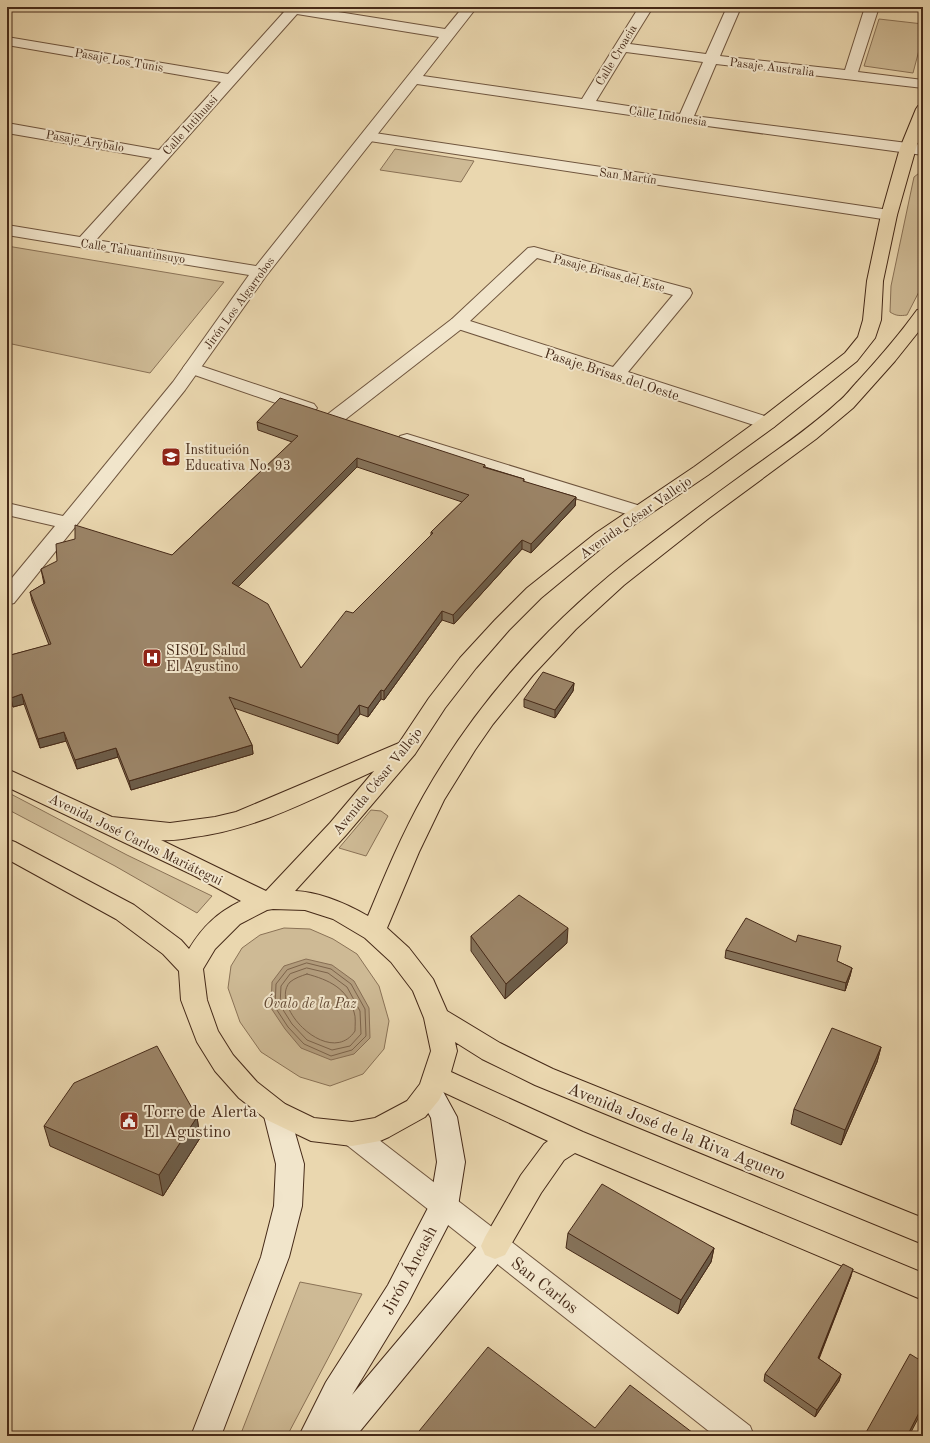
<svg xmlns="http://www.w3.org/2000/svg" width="930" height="1443" viewBox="0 0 930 1443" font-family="'Old Standard TT',serif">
<rect width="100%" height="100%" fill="#ead7af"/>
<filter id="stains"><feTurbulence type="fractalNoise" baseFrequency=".005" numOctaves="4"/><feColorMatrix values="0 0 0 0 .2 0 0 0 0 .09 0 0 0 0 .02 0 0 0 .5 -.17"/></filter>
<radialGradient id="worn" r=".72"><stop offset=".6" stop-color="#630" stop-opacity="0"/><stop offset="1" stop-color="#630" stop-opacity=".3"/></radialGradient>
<g fill="#ceba95" stroke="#8a7256">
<path d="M879,19l44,5v11l-10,38 -49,-7z"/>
<path d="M395,149l79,12 -13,21 -81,-12z"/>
<path d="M923,170v114l-16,31c-7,1 -11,1 -17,-3l1,-26 23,-109z"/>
<path d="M7,246l217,36 -74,91 -143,-30z"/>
<path d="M7,792l120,63 85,41 -15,17 -82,-47 -108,-57z"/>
<path d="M371,810l10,1 7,5 -22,40 -27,-8z"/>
<path d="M284,928l26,1 23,10 24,15 22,32 10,35 -5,28 -21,25 -33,12 -30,-9 -39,-25 -21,-30 -12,-34 3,-22 11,-18 18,-13z"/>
<path d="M300,1282l62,12 -75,142h-47z"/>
</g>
<path fill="#b29c7c" stroke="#876e54" d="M306,959l26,6 22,16 15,27 1,30 -16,16 -23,6 -30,-12 -16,-19 -14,-21 1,-26 12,-16z"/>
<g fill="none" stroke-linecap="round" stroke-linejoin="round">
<g stroke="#7c634a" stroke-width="1">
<path d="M307,963l24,6 20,15 14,25 1,27 -14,14 -21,6 -27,-12 -16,-17 -13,-20 1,-23 11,-14z"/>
<path d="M307,968l21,5 19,14 13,24 1,23 -11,12 -18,4 -25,-10 -15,-16 -12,-19 1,-19 9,-12z"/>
<path d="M307,974c22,6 40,14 47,38 2,5 1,13 1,19 -25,38 -87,-25 -65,-49 5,-4 11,-6 17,-8z"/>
</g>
<g stroke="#6f553e" stroke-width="2">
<g id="pedestrian">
<path d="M368,132l521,78 6,2 2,3 -2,3 -6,2 -526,-80 -3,-3 3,-3z"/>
<path d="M458,318l6,1 3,4 -3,4 -122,95 -7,2 -7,-2 -2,-4 2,-4 124,-95z"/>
<path d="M192,363l122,41 3,4 -3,4 -6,2 -6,-2 -116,-40 -3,-4 3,-4z"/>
<path d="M407,434l240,74 3,4 -3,4 -7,2 -7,-2 -233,-72 -2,-4 2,-4z"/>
</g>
</g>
<g stroke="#6f553e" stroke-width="2">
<g id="minor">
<path d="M274,7h33l138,22 18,-22h14l-54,69 159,23 57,-92h14l-23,37 76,10 21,-47h14l-21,49 125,14 20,-63h14l-21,65 65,8v8l-207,-24 -22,52 229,29v10l-238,-32 -268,-39 -151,192 -81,114 -171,213 -7,2v-21l48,-58 -48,-11v-12l56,13 110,-134 76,-107 -242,-40v-10l73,12 72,-79 -145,-25v-10l152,27 62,-68 -214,-37v-8l221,37 56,-62 -8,-2zM297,14l142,23 -183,229 -160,-26zM626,52l77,10 -23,52 -84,-13z"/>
<path d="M534,247l156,42 2,4 -2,4 -62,75 146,47 2,4 -2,4 -7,2 -7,-2 -308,-100 -3,-4 3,-4 76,-71zM537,258l136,37 -60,72 -143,-46z"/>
<path d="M352,1122l9,4 389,300 4,10h-39l-372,-294 -4,-8 4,-8z"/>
</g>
</g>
<g stroke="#462a18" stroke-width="2">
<g id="secondary">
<path d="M430,1081l9,3 18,33 8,45 -7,44 -50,97 -56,92 133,-158 10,-4 10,4 4,9 -4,9 -149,181h-57l27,-54 62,-97 42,-81 7,-42 -6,-44 -14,-26 4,-8z"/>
<path d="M276,1101l9,3 4,8 15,52 -2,42 -13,51 -68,179h-30l70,-179 13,-51 2,-42 -13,-52 4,-8z"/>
</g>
</g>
<g stroke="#462a18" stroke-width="2">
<path id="primary" d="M923,105v24l-7,19 -19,67 -14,66 -2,39 -6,18 -18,23 -83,66 -66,48 -98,66 -69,57 -32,32 -33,38 -31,40 -30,46 -69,81 -51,56c25,1 52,13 73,25 17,-41 34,-82 56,-121 51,-90 121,-168 201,-232 40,-31 80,-61 120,-90 32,-23 65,-45 93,-71 8,-6 13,-14 20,-21 21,-23 41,-46 59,-71l6,-1v17l-28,35 -42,47 -37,31 -107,79 -85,67 -48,44 -43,46 -40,49 -18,26 -31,50 -25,52 -32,76 22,20 24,31 14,32 53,32 53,26 370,149v26l-388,-159 -53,-26 -27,-17 2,9 -6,21 132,60 340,141v27l-348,-147 -11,7 -23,33 -36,62 -10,4 -10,-4 -4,-9 4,-9 36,-62 23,-31 4,-3 -105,-49 -4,8 -14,17 -36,20 -9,4 -28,5 -41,-5 -44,-21 -28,-22 -24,-27 -18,-29 -16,-42 -2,-29 -16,-17 -47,-35 -109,-60v-20l8,3 119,63 47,35 8,9c14,-23 28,-36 52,-48l-46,-25 -188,-89v-18l105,48 58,6 45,-6 21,-5 163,-69 30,-45 31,-40 35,-38 32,-32 69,-55 98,-66 66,-48 85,-66 13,-16 5,-17 4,-39 14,-66 19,-67 16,-39 2,-3zM374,771l-44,52 -64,68 -105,-51c11,1 22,-1 33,-3 64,-8 122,-40 180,-66zM273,909l32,1 28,9 32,19 26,24 22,29 11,27 7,33 -11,33 -13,17 -32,17 -23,4 -38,-4 -29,-14 -28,-22 -24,-27 -15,-24 -11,-31 -4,-31 12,-20 25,-25 27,-14z"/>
</g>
<use href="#pedestrian" fill="#f1e5cb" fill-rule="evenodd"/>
<use href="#minor" fill="#f1e5cb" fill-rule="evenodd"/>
<use href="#secondary" fill="#f1e5cb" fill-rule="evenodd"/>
<use href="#primary" fill="#ead7af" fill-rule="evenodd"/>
</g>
<g fill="#857259" stroke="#462a18" fill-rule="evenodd">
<path d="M257,422l228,43v2l39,12v3l52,15 -1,9 -44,47 -9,-4 -68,75 -12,-4 -58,80 -3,-1 -13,18 -8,-3 -22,30 -104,-36 18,37 1,9 -122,36 -13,-33 -41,12 -11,-28 -26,7 -16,-44 -11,3 -6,-17v-34l42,-11 -17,-44 -2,-9 14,-8 -3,-15 131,-14 120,-113 -34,-12zM357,467l105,35 -31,30v3l-78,78 -52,55 -63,-82z"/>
<path d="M574,683l-1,8 -18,27 -31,-11v-8z"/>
<path d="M471,936l96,7 -62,56 -34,-48z"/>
<path d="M726,950l111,11 15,7 -2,8 -5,15 -120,-33z"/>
<path d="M881,1047l-4,15 -36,83 -50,-21 3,-15z"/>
<path d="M197,1117l3,21 -37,58 -113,-50 -6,-20z"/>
<path d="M568,1233l146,15 -3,14 -33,52 -112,-66z"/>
<path d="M851,1276l-32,83 22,15 -2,7 -24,36 -51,-36 1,-7z"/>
</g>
<g fill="#6c5c48" stroke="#462a18">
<path d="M357,458v9l-124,125 -1,-9z"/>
<path d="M576,497l-1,9 -44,47v-9z"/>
<path d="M522,540v9l-68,75 -1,-9z"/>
<path d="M442,611v9l-58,80v-9z"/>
<path d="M574,683l-1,8 -18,27v-8z"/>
<path d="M381,690v9l-13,18v-9z"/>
<path d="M22,694l2,10 -11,3 -2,-9z"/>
<path d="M359,705l1,9 -22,30v-9z"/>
<path d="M64,732l2,9 -26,7 -2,-9z"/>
<path d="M252,745l1,9 -122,36 -2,-9z"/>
<path d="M116,748l2,9 -41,12 -2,-9z"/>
<path d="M568,928l-1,15 -62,56 1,-15z"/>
<path d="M852,968l-2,8 -5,15 1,-8z"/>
<path d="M881,1047l-4,15 -36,83 4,-15z"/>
<path d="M197,1117l3,21 -37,58 -4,-21z"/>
<path d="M714,1248l-3,14 -33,52 3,-14z"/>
<path d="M853,1269l-2,7 -35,89 2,-7z"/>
<path d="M841,1374l-2,7 -24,36 2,-7z"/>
<path d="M923,1405v4l-14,27h-2z"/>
</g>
<g fill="#9b8467" stroke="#462a18" fill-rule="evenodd">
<path d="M280,398l205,67 -2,2 41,12 -1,2 53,16 -45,47 -9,-4 -69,75 -11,-4 -58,80 -3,-1 -13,18 -9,-3 -21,30 -109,-38 23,48 -123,36 -13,-33 -41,12 -11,-28 -26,7 -16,-45 -11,4 -4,-12v-30l44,-12 -21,-52 15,-9 -4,-14 16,-8 -1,-17 19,-5v-14l97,30 126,-119 -41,-14zM357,458l112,37 -38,37 2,1 -80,80 -7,-2 -45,57 -33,-64 -36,-21z"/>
<path d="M543,672l31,11 -19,27 -31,-11z"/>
<path d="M519,895l49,33 -62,56 -35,-48z"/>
<path d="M746,918l50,24 2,-7 43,11 -4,15 15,7 -6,15 -120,-33z"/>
<path d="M832,1028l49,19 -36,83 -51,-21z"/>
<path d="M157,1046l40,71 -38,58 -115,-49 30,-43z"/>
<path d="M602,1184l112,64 -33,52 -113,-67z"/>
<path d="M843,1264l10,5 -35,89 23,16 -24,36 -52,-36z"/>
<path d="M488,1347l107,81 35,-43 67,51h-282z"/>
<path d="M910,1354l13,8v43l-16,31h-43z"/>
</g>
<defs>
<g id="school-square" transform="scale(1)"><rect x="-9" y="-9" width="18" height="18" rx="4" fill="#8f2418" stroke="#f1e5cb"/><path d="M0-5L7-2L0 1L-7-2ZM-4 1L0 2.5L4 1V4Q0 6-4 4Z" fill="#fff"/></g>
<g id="hospital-square" transform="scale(1)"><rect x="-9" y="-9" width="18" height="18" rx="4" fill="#8f2418" stroke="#f1e5cb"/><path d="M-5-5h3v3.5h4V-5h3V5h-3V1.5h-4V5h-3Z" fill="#fff"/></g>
<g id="civic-square" transform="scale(1)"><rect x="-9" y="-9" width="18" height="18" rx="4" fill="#8f2418" stroke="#f1e5cb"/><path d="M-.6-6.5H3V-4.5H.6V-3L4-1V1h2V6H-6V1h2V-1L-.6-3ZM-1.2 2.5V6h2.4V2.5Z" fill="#fff"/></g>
</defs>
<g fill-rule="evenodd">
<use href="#school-square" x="171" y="457"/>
<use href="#hospital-square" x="152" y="658"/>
<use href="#civic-square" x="129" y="1121"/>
</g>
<g text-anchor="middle" stroke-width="4" stroke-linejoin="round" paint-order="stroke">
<g font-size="12" fill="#462a18" stroke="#f1e5cb">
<text transform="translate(616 55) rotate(-59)" y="4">Calle Croacia</text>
<text transform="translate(119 60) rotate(10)" y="4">Pasaje Los Tunis</text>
<text transform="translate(772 67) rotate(7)" y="4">Pasaje Australia</text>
<text transform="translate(668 116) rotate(9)" y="4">Calle Indonesia</text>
<text transform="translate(190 125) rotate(-48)" y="4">Calle Intihuasi</text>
<text transform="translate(85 141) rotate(10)" y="4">Pasaje Arybalo</text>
<text transform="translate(628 176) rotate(8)" y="4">San Martín</text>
<text transform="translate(133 251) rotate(9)" y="4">Calle Tahuantinsuyo</text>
<text transform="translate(609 273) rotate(15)" y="4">Pasaje Brisas del Este</text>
<text transform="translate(239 303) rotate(-54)" y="4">Jirón Los Algarrobos</text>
</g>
<g font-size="14" fill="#462a18" stroke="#f1e5cb">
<text transform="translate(612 374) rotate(18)" y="5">Pasaje Brisas del Oeste</text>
<text transform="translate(635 517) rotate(-35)" y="5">Avenida César Vallejo</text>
<text transform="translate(377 781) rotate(-51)" y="5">Avenida César Vallejo</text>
<text transform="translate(136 839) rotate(26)" y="5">Avenida José Carlos Mariátegui</text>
</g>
<g font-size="14" fill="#462a18" stroke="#f1e5cb" text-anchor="start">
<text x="185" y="454">Institución<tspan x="185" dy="16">Educativa No. 93</tspan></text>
<text x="166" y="655">SISOL Salud<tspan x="166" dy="16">El Agustino</tspan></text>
</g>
<g font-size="14" font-style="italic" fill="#614731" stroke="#f1e5cb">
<text x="310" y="1008">Óvalo de la Paz</text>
</g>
<g font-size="17" fill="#462a18" stroke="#f1e5cb" text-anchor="start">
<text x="143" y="1117">Torre de Alerta<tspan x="143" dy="20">El Agustino</tspan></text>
</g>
<g font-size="17" fill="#462a18" stroke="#f1e5cb">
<text transform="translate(677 1131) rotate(22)" y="6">Avenida José de la Riva Aguero</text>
<text transform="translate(409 1270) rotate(-62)" y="6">Jirón Áncash</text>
<text transform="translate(545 1285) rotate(38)" y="6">San Carlos</text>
</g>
</g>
<rect width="930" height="1443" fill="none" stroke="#ead7af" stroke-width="24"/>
<rect x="8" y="8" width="914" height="1427" fill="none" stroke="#462a18" stroke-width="2"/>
<rect x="12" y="12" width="906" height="1419" fill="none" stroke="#462a18"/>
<rect width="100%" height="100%" filter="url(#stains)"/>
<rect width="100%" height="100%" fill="url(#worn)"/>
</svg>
